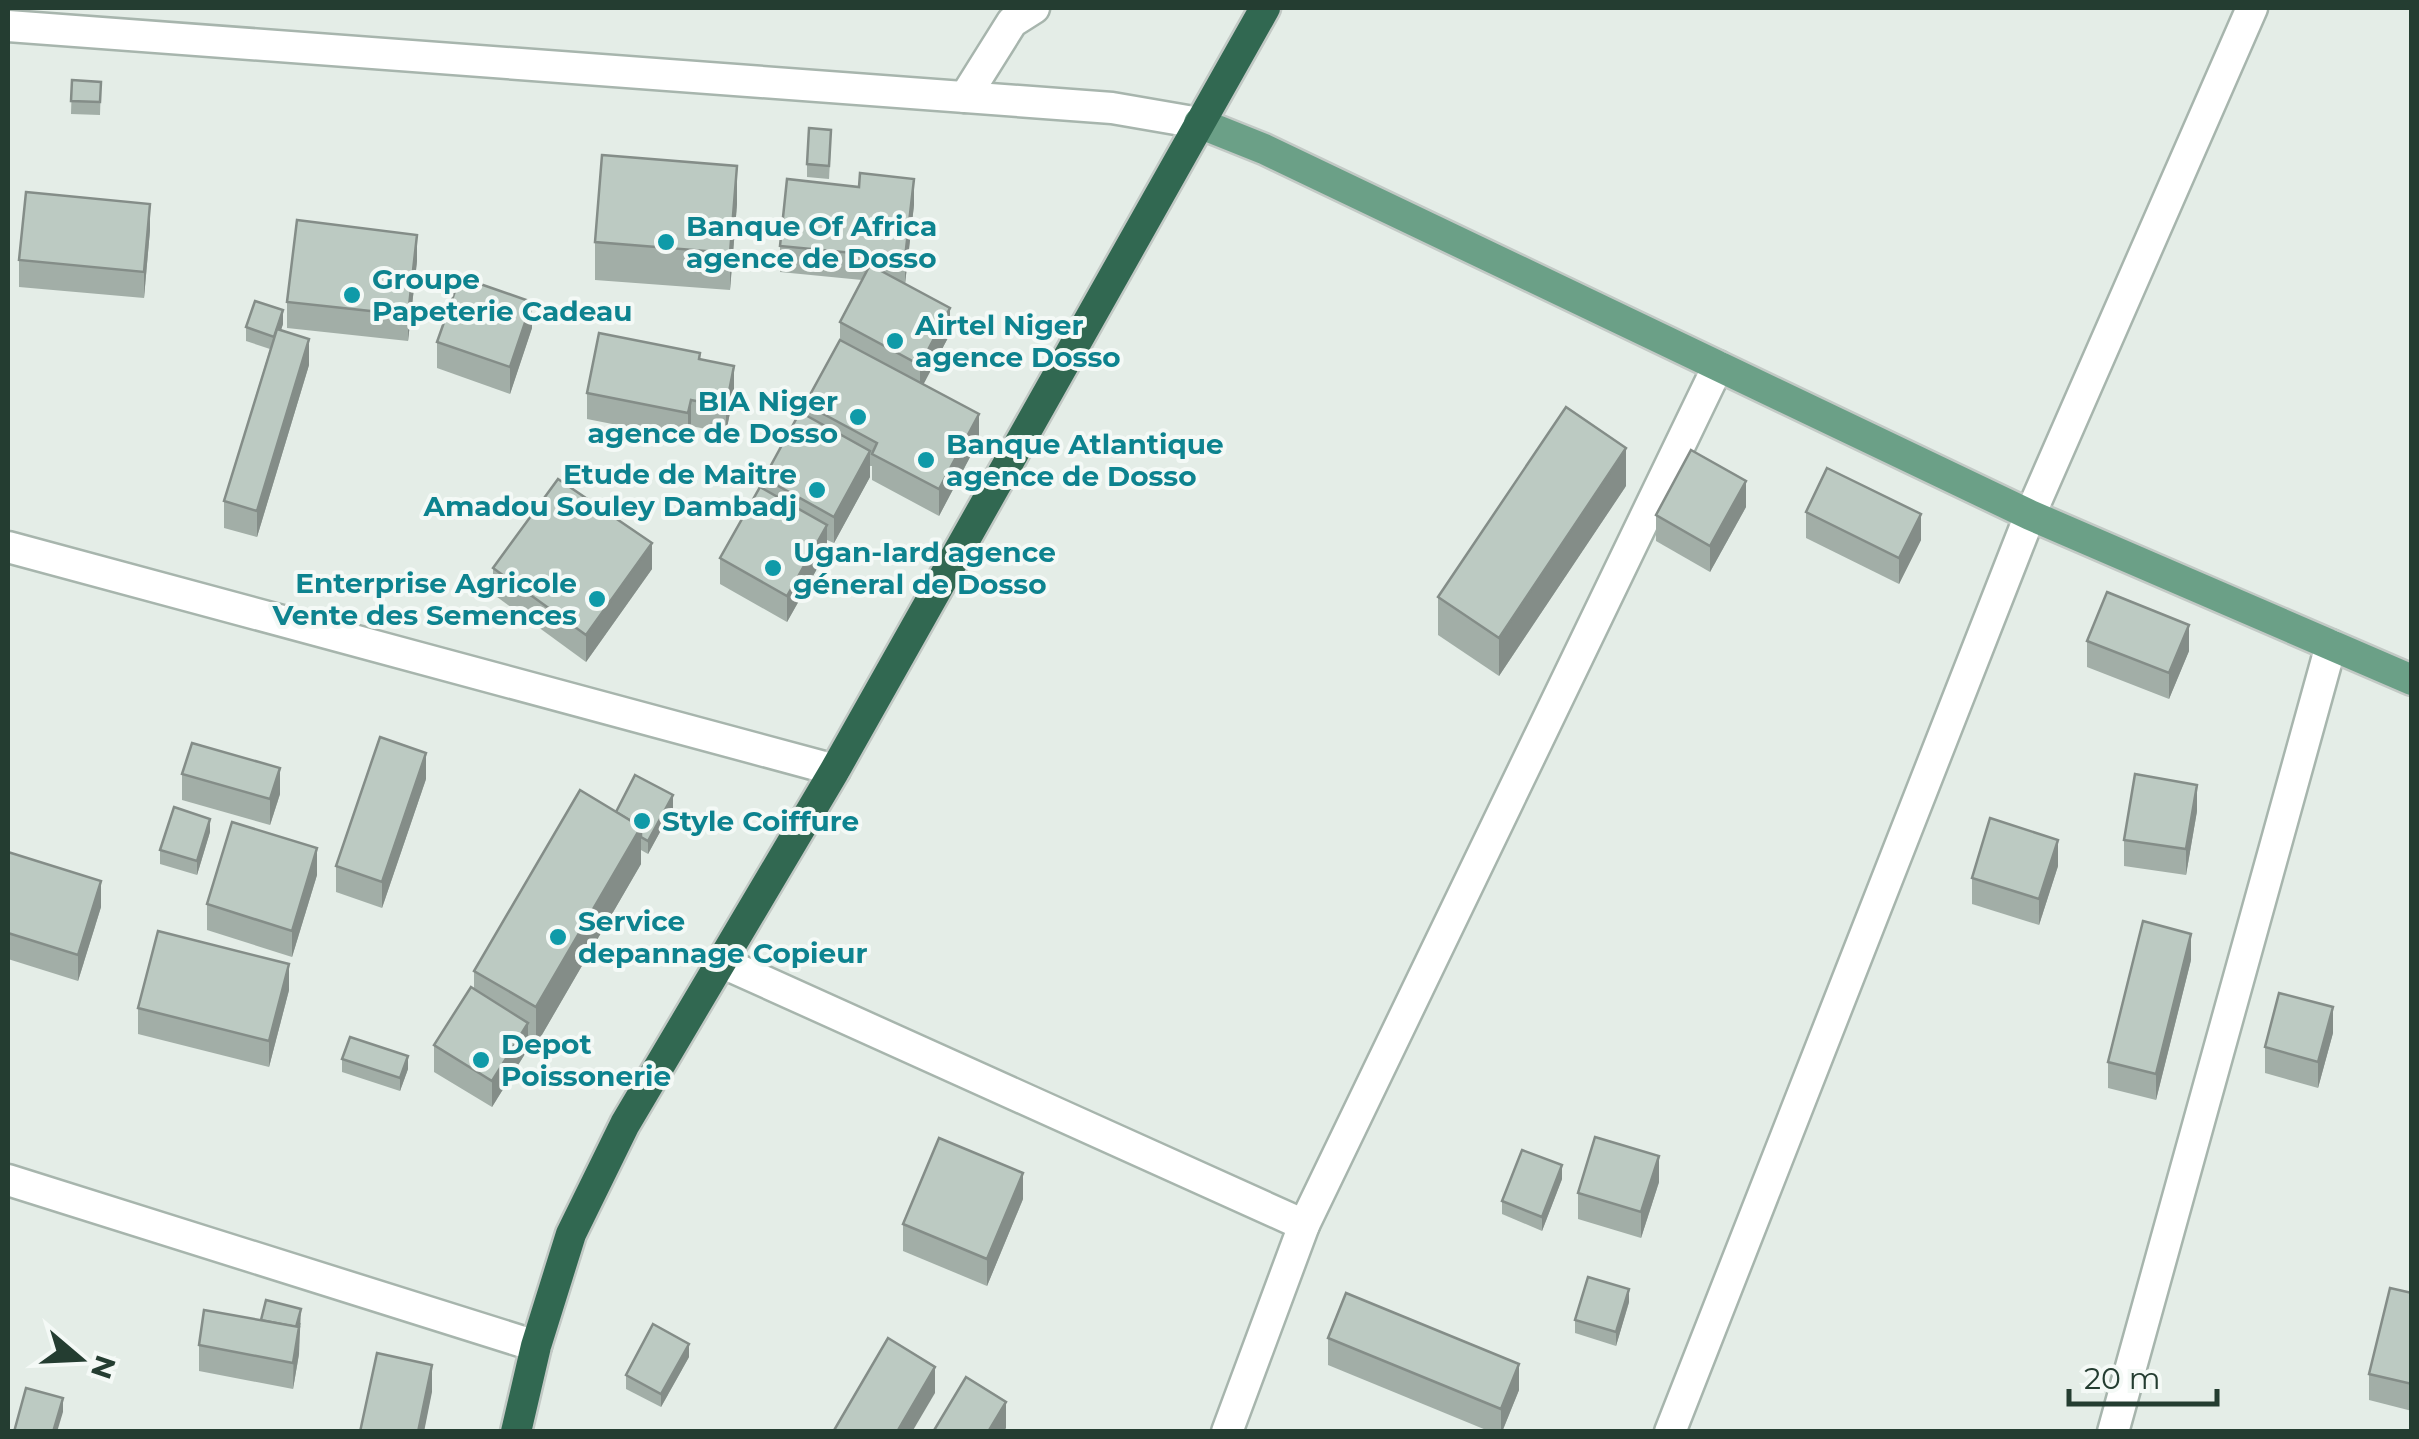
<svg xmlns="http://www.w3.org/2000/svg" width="2419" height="1439" viewBox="0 0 2419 1439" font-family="Montserrat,sans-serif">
<rect width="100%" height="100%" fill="#e4ede7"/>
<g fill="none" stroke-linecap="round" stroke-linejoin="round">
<g stroke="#a7b5ad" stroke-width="35">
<g id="minor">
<path d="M8,26l1104,82 87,15"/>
<path d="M965,97l47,-75 22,-14"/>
<path d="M8,547l827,223"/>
<path d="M721,962l583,263"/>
<path d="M8,1180l528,166"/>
<path d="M1227,1432l77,-207 414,-859"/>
<path d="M1670,1432l360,-917 222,-507"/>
<path d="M2113,1432l218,-787"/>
</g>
</g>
<g stroke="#c2c9c5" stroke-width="35">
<path id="major" d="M1199,123l65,26 766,366 382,165"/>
</g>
<g stroke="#c2c9c5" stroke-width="35">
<path id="highway" d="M516,1432l20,-86 35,-112 54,-110 210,-354 430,-762"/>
</g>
<use href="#minor" stroke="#fff" stroke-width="30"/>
<use href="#major" stroke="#6ba087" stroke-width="30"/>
<use href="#highway" stroke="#316851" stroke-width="30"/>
</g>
<g fill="#a2aea7">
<path d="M72,80l29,2 -1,33 -29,-1z"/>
<path d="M831,143l-2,36 -22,-2v-13z"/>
<path d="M737,204l-7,86 -135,-10v-38z"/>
<path d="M914,205l-9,79 45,50 -27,50 56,56 -40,76 -67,-36v-14h-2v11l-36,66 -7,-3v11l-40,71 -67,-38v-26l44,-69v-11l41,-64v-10l35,-64v-18l22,-42 -82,-8v-26z"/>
<path d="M150,230l-6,68 -125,-11v-27z"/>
<path d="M417,261l-9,80 -121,-13v-26z"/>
<path d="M283,324l-2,6 28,35 -52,172 -33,-9v-27l46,-152 -24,-8v-14z"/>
<path d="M532,328l-22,66 -73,-26v-26z"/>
<path d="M700,359l34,33 -8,41 -35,-7 -3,13 -101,-20v-26z"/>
<path d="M1626,486l-127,190 -61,-41v-38z"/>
<path d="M1746,507l-36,65 -54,-31v-26z"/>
<path d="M1806,512l115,28 -22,44 -93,-46z"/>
<path d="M493,568l159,1 -66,93 -93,-68z"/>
<path d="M2087,641l102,10 -20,48 -82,-32z"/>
<path d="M182,774l98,20 -10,31 -88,-25z"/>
<path d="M426,779l-44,129 -46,-16v-26z"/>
<path d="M673,808l-25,46 -7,-4v14l-105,181 -8,-4v8l-36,58 -58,-35v-27l40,-56v-18l142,-159z"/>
<path d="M2197,811l-11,64 -62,-9v-26z"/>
<path d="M210,832l-13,43 -37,-11v-14z"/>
<path d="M8,852l93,55 -23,74 -70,-22z"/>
<path d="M2058,866l-19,59 -67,-21v-26z"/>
<path d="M317,875l-25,82 -85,-27v-26z"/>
<path d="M2191,960l-35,140 -48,-12v-26z"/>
<path d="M289,990l-20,77 -131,-33v-26z"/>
<path d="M2333,1033l-15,55 -53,-15v-26z"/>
<path d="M342,1059l66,10 -8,22 -58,-19z"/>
<path d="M1562,1179l-20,52 -40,-17v-13z"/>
<path d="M1659,1182l-18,56 -63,-19v-26z"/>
<path d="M1023,1199l-36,87 -84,-35v-27z"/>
<path d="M2412,1293v118l-43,-11v-26z"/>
<path d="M1629,1302l-13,44 -41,-13v-13z"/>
<path d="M261,1320l40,3 -2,7v24l-6,35 -94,-18v-26z"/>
<path d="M1328,1338l191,52 -17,42h-11l-163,-67z"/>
<path d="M689,1357l-28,50 -35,-18v-14z"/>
</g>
<g fill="#848d88">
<path d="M737,166v38l-7,86v-37z"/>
<path d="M914,179v26l-9,79v-26z"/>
<path d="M150,204v26l-6,68v-26z"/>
<path d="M417,235v26l-9,80v-26z"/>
<path d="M532,302v26l-22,66v-27z"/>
<path d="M950,308v26l-30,57v-26z"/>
<path d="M283,310v14l-9,27v-14z"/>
<path d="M309,339v26l-52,172v-26z"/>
<path d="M734,366v26l-8,41v-26z"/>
<path d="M691,400v26l-3,13v-26z"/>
<path d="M979,414v26l-40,76v-27z"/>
<path d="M1626,448v38l-127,190v-38z"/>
<path d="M870,451v26l-36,66v-26z"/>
<path d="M1746,481v26l-36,65v-26z"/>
<path d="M1921,514v26l-22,44v-26z"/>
<path d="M827,525v26l-40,71v-26z"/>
<path d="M652,543v26l-66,93v-27z"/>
<path d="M2189,625v26l-20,48v-26z"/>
<path d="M426,753v26l-44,129v-26z"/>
<path d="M280,768v26l-10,31v-26z"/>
<path d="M2197,785v26l-11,64v-26z"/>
<path d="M673,795v13l-25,46v-13z"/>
<path d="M210,819v13l-13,43v-14z"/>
<path d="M641,827v37l-105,181v-38z"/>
<path d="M2058,840v26l-19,59v-26z"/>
<path d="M317,848v27l-25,82v-26z"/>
<path d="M101,881v26l-23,74v-26z"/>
<path d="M2191,934v26l-35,140v-26z"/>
<path d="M289,964v26l-20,77v-26z"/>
<path d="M2333,1007v26l-15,55v-26z"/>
<path d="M528,1023v26l-36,58v-26z"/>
<path d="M408,1056v13l-8,22v-13z"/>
<path d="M1659,1156v26l-18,56v-26z"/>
<path d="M1562,1165v14l-20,52v-14z"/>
<path d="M1023,1173v26l-36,87v-27z"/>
<path d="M1629,1289v13l-13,44v-14z"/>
<path d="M301,1309l-2,45 -6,35 1,-54z"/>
<path d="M689,1344v13l-28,50v-13z"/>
<path d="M1519,1364v26l-17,42h-1v-23z"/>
<path d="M432,1365v27l-8,40h-6z"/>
<path d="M935,1367v26l-23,39h-15z"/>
<path d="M63,1398v14l-6,20h-4z"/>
<path d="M1006,1402v26l-2,4h-16z"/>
</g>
<g fill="#bccac2" stroke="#848d88" stroke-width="2.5">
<path d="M72,80l29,2 -1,20 -29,-1z"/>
<path d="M809,128l22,2 -2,36 -22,-2z"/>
<path d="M602,155l135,11 -7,87 -135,-11z"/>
<path d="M860,173l54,6 -9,79 -125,-12 7,-67 72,8z"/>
<path d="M26,192l124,12 -6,68 -125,-12z"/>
<path d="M297,220l120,15 -9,80 -121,-13z"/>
<path d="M870,265l80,43 -30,57 -80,-43z"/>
<path d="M460,277l72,25 -22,65 -73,-25z"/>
<path d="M255,301l28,9 -9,27 -28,-10z"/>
<path d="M277,329l32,10 -52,172 -33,-10z"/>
<path d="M599,333l101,20 -1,6 35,7 -8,41 -35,-7 -3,13 -101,-20z"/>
<path d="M840,340l139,74 -40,75 -67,-35 5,-11 -72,-39z"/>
<path d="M1566,407l60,41 -127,190 -61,-41z"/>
<path d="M800,412l70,39 -36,66 -70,-39z"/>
<path d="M1691,450l55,31 -36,65 -54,-31z"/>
<path d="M1827,468l94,46 -22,44 -93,-46z"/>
<path d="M558,479l94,64 -66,92 -93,-67z"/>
<path d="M760,487l67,38 -40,71 -67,-38z"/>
<path d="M2107,592l82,33 -20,48 -82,-32z"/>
<path d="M380,737l46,16 -44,129 -46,-16z"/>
<path d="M192,743l88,25 -10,31 -88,-25z"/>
<path d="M2135,774l62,11 -11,64 -62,-9z"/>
<path d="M635,775l38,20 -25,46 -7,-4v-10l-25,-15z"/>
<path d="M580,790l61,37 -105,180 -62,-36z"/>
<path d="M174,807l36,12 -13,42 -37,-11z"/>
<path d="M1990,818l68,22 -19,59 -67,-21z"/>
<path d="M232,822l85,26 -25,83 -85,-27z"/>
<path d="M8,852l93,29 -23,74 -70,-22z"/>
<path d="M2143,921l48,13 -35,140 -48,-12z"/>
<path d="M158,931l131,33 -20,77 -131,-33z"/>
<path d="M471,987l57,36 -36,58 -58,-36z"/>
<path d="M2279,993l54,14 -15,55 -53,-15z"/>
<path d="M350,1037l58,19 -8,22 -58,-19z"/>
<path d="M1595,1137l64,19 -18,56 -63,-19z"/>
<path d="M939,1138l84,35 -36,86 -84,-35z"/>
<path d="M1522,1150l40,15 -20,52 -40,-16z"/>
<path d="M1588,1277l41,12 -13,43 -41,-12z"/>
<path d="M2390,1288l22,5v91l-43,-10z"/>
<path d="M1346,1293l173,71 -18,45 -173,-71z"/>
<path d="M266,1300l35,9 -5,18 -35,-7z"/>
<path d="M204,1310l95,17 -6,36 -94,-18z"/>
<path d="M653,1324l36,20 -28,50 -35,-19z"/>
<path d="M888,1338l47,29 -38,65h-64z"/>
<path d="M377,1353l55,12 -14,67h-58z"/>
<path d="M966,1377l40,25 -18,30h-55z"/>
<path d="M26,1388l37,10 -10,34h-39z"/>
</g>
<g fill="#0f9aa8" stroke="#f4f9f6" stroke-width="4">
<circle cx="666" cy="242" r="10"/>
<circle cx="352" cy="295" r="10"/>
<circle cx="895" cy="341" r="10"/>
<circle cx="858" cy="417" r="10"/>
<circle cx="926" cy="460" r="10"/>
<circle cx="817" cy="490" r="10"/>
<circle cx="773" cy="568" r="10"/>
<circle cx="597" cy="599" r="10"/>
<circle cx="642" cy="821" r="10"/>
<circle cx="558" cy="937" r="10"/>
<circle cx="481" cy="1060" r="10"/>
</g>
<g text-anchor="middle" stroke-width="8" stroke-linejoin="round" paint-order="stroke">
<g font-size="28" font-weight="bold" fill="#0d838f" stroke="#f4f9f6" text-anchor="start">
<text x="686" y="236">Banque Of Africa<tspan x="686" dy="32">agence de Dosso</tspan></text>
<text x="372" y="289">Groupe<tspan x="372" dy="32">Papeterie Cadeau</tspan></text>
<text x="915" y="335">Airtel Niger<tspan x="915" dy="32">agence Dosso</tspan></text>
<text x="838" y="411" text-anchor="end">BIA Niger<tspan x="838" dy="32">agence de Dosso</tspan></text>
<text x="946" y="454">Banque Atlantique<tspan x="946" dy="32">agence de Dosso</tspan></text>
<text x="797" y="484" text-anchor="end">Etude de Maitre<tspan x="797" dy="32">Amadou Souley Dambadj</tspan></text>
<text x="793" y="562">Ugan-Iard agence<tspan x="793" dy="32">géneral de Dosso</tspan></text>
<text x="577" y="593" text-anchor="end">Enterprise Agricole<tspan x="577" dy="32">Vente des Semences</tspan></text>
<text x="662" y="831">Style Coiffure</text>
<text x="578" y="931">Service<tspan x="578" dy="32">depannage Copieur</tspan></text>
<text x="501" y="1054">Depot<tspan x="501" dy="32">Poissonerie</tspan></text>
</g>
</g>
<rect width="2419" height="1439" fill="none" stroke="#243d31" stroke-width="20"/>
<g transform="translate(80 1359) rotate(109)" stroke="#f4f9f6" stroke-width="8" paint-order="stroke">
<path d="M0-8L18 38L0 25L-18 38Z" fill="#243d31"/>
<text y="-15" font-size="28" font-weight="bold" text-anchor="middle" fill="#243d31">N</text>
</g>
<path d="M2069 1389v15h148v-15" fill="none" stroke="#243d31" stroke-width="5"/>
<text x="2084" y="1389" font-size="30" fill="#243d31" stroke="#f4f9f6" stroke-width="8" paint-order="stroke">20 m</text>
</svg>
